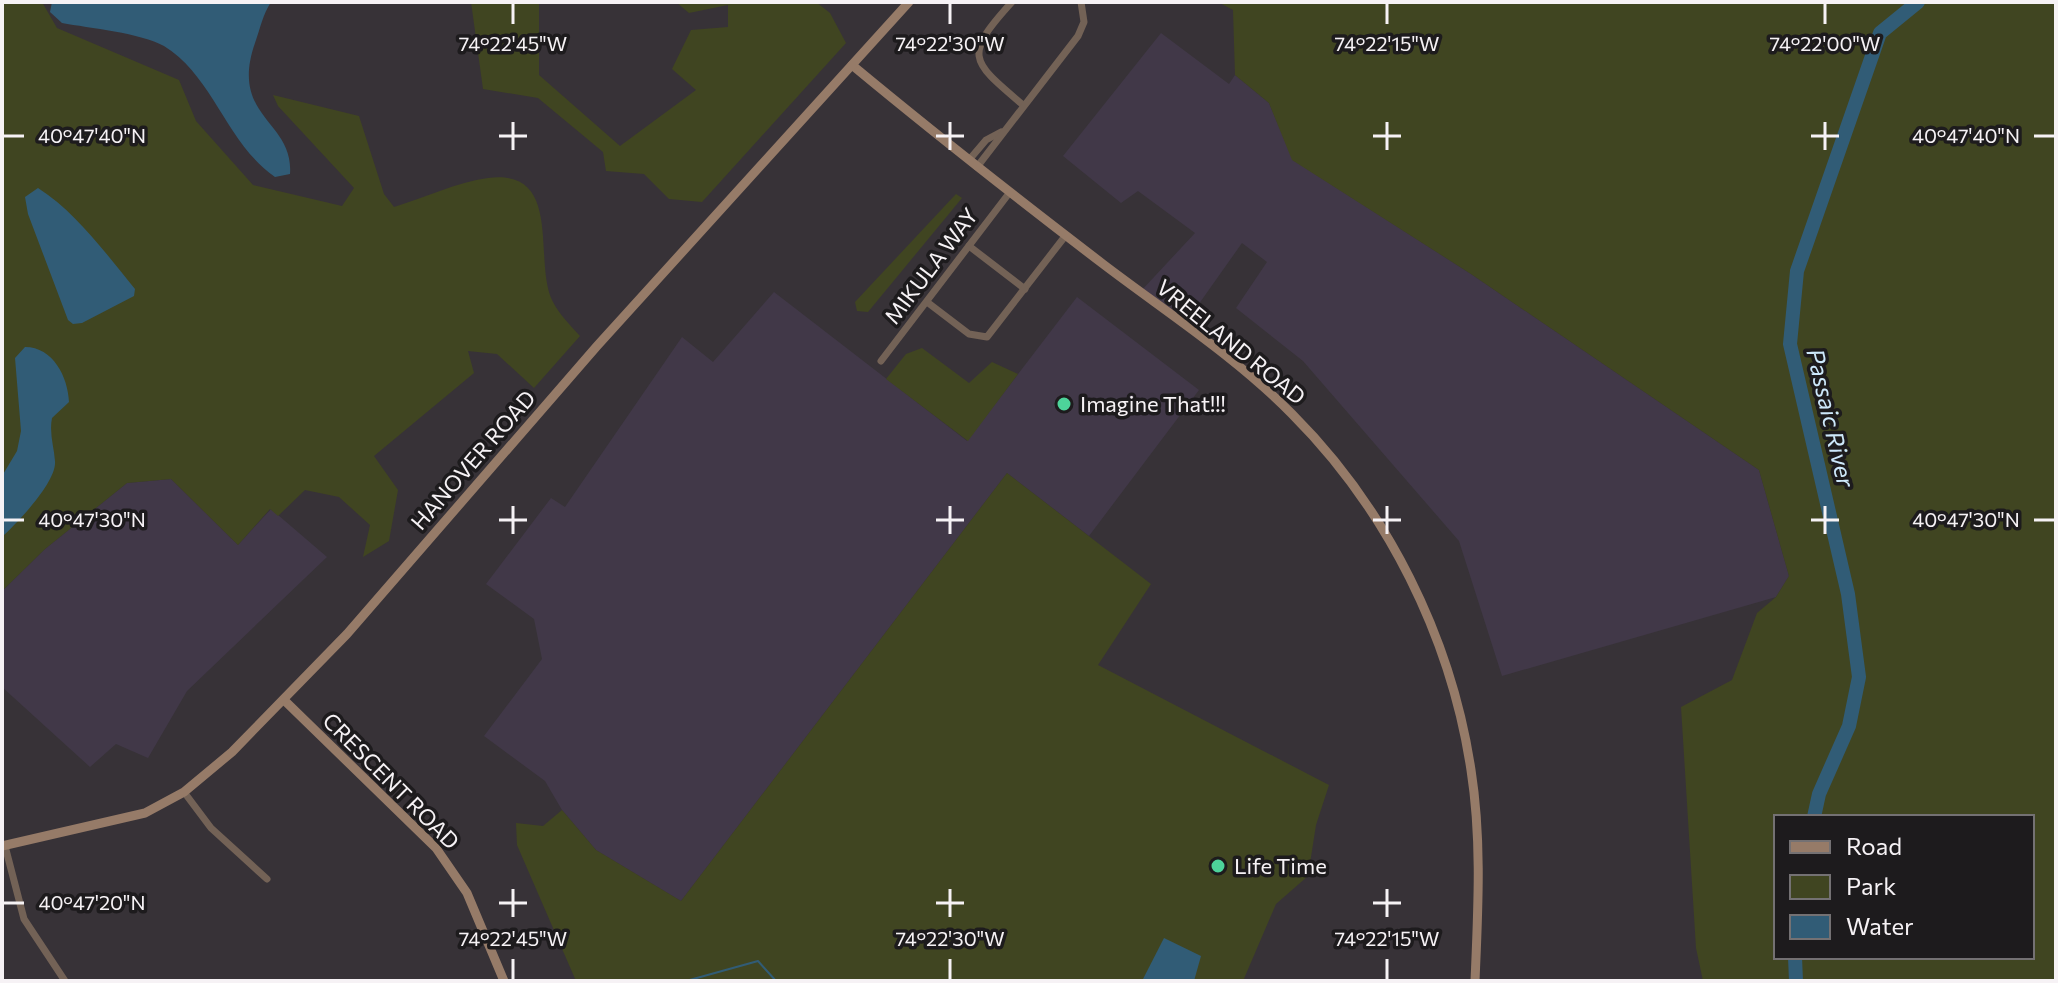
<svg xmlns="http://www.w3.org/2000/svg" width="2058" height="983" viewBox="0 0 2058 983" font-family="Commissioner,sans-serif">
<rect width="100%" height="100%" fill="#373237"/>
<g fill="#413848">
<path d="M1161,33l68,51 6,-9 34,28 24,57 178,114 288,196 30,106 -13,21 -274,79 -43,-135 -156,-180 -67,-53 31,-46 -25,-19 -58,82 -43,-34 54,-58 -57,-42 -17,12 -58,-47z"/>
<path d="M774,292l193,149 110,-144 122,93 -110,146 -82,-63 -326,428 -85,-51 -34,-40 -17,-29 -61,-45 58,-77 -8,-40 -48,-35 65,-86 14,9 117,-170 31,25z"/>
<path d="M171,479l67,66 33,-36 56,48 -140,134 -39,67 -32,-14 -26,23 -88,-80v-96l43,-42 82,-66z"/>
</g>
<g fill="#404521" fill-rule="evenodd">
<path d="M2,2h40l15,26 122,52 17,41 57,64 89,21 12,-18 -76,-82 -5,-11 86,21 25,78 10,13c30,-9 63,-25 94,-29 77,-10 44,85 65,124 6,12 18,24 27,34l-46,52 -37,-34 -29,-3 6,22 -100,83 24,34 -9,51 -26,16 7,-32 -31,-28 -34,-7 -27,26 -8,-7 -32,36 -67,-66 -44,4 -82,66 -43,42z"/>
<path d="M471,2h68v73l81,71 76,-56 -24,-21 19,-39 37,-3v-22l-39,8 -13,-11h140l14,11 16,30 -144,159 -33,-3 -25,-25 -38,-3 -3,-19 -65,-54 -55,-9z"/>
<path d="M1218,2h838v979h-353l-7,-33 -15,-241 51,-27 25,-67 19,-16 13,-21 -30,-106 -288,-196 -179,-114 -23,-57 -34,-28 -2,-65zM2032,817v140h-256v-140z"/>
<path d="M956,194l6,4 -94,114 -11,-1 -2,-9z"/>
<path d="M922,348l47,35 23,-21 26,12 -50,67 -82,-62 20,-25z"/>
<path d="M1007,473l144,111 -53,81 231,120 -13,40 -8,51 -32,28 -33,77h-667l-59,-136 -1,-22 27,3 19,-16 34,40 85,51z"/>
</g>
<g fill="#315c76">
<path d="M52,2h219c-8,12 -11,27 -16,41 -26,75 39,77 35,131l-15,3c-49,-34 -61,-100 -111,-131 -23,-13 -75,-18 -102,-23l-12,-11z"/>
<path d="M38,188c38,24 69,67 97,101l-1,7 -52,27 -9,1 -5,-4 -40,-106 -3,-17z"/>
<path d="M25,347c28,0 43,30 44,55l-17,16c-3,15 2,29 3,43 2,21 -38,62 -53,76v-61l15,-25 4,-20 -6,-73z"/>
<path d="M1164,938l37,18 -7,25h-52z"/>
</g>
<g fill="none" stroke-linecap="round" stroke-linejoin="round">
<path stroke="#315c76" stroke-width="2" d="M686,981l72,-20 18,20"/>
<g stroke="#315c76" stroke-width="14">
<path d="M1814,817l5,-23 30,-68 10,-49 -11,-83 -58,-250 7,-73 83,-238 38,-31"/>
<path d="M1795,957l1,24"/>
</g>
<g stroke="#736256" stroke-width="7">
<path d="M1012,2c-49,54 -42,58 11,103"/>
<path d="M969,160l17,-20 15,-8"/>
<path d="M977,167l101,-131 6,-14 -3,-20"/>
<path d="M969,246l56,43"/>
<path d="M927,302l42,32 18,3 79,-102"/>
<path d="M881,361l129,-169"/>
<path d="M184,792l27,36 56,51"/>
<path d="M5,846l19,73 41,62"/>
</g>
<g stroke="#967b68" stroke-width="9">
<path d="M852,65c82,68 166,134 251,199 63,48 133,93 189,150 95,95 159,223 179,356 11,70 7,140 4,211"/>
<path d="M284,700l152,148 31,45 37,88"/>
<path d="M2,846l143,-33 39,-21 48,-40 115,-118 250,-288 312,-344"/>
</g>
</g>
<path fill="none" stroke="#f6f2f5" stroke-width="3" d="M513,4v20M950,4v20M1387,4v20M1825,4v20M513,122v28M950,122v28M1387,122v28M1825,122v28M4,136h20M499,136h28M936,136h28M1373,136h28M1811,136h28M2034,136h20M513,506v28M950,506v28M1387,506v28M1825,506v28M4,520h20M499,520h28M936,520h28M1373,520h28M1811,520h28M2034,520h20M513,889v28M950,889v28M1387,889v28M4,903h20M499,903h28M936,903h28M1373,903h28M513,959v20M950,959v20M1387,959v20"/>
<g fill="#4dd39a" stroke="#1d1b1d" stroke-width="3">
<circle cx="1064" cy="404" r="8"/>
<circle cx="1218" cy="866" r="8"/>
</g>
<g text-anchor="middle" stroke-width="7" stroke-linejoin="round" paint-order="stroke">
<g font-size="22" fill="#f6f2f5" stroke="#1d1b1d">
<text transform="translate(931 266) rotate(-53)" y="8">MIKULA WAY</text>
<text transform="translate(1231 342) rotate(39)" y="8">VREELAND ROAD</text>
<text transform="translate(473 460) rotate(-49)" y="8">HANOVER ROAD</text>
<text transform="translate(391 781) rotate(45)" y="8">CRESCENT ROAD</text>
</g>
<g font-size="22" fill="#f6f2f5" stroke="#1d1b1d" text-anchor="start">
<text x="1080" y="412">Imagine That!!!</text>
<text x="1234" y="874">Life Time</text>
</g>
<g font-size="24" font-style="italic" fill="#cde8fa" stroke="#1d1b1d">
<text transform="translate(1830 418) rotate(77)" y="8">Passaic River</text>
</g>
</g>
<g font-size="20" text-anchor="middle" fill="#f6f2f5" stroke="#1d1b1d" stroke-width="7" stroke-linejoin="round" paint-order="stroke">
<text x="513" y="51">74°22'45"W</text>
<text x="950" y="51">74°22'30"W</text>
<text x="1387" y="51">74°22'15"W</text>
<text x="1825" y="51">74°22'00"W</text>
<text x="92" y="143">40°47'40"N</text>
<text x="1966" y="143">40°47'40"N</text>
<text x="92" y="527">40°47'30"N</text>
<text x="1966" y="527">40°47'30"N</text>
<text x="92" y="910">40°47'20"N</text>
<text x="513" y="946">74°22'45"W</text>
<text x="950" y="946">74°22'30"W</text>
<text x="1387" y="946">74°22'15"W</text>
</g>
<rect width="2058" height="983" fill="none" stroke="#f6f2f5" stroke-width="8"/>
<rect x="1774" y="815" width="260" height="144" fill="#1d1b1d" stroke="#747173" stroke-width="2"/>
<rect x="1790" y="841" width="40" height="12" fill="#967b68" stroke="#747173" stroke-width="2"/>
<text x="1846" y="855" font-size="24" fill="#f6f2f5">Road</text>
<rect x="1790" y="875" width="40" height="24" fill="#404521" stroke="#747173" stroke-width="2"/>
<text x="1846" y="895" font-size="24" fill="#f6f2f5">Park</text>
<rect x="1790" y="915" width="40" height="24" fill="#315c76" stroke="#747173" stroke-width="2"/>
<text x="1846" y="935" font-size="24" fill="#f6f2f5">Water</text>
</svg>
